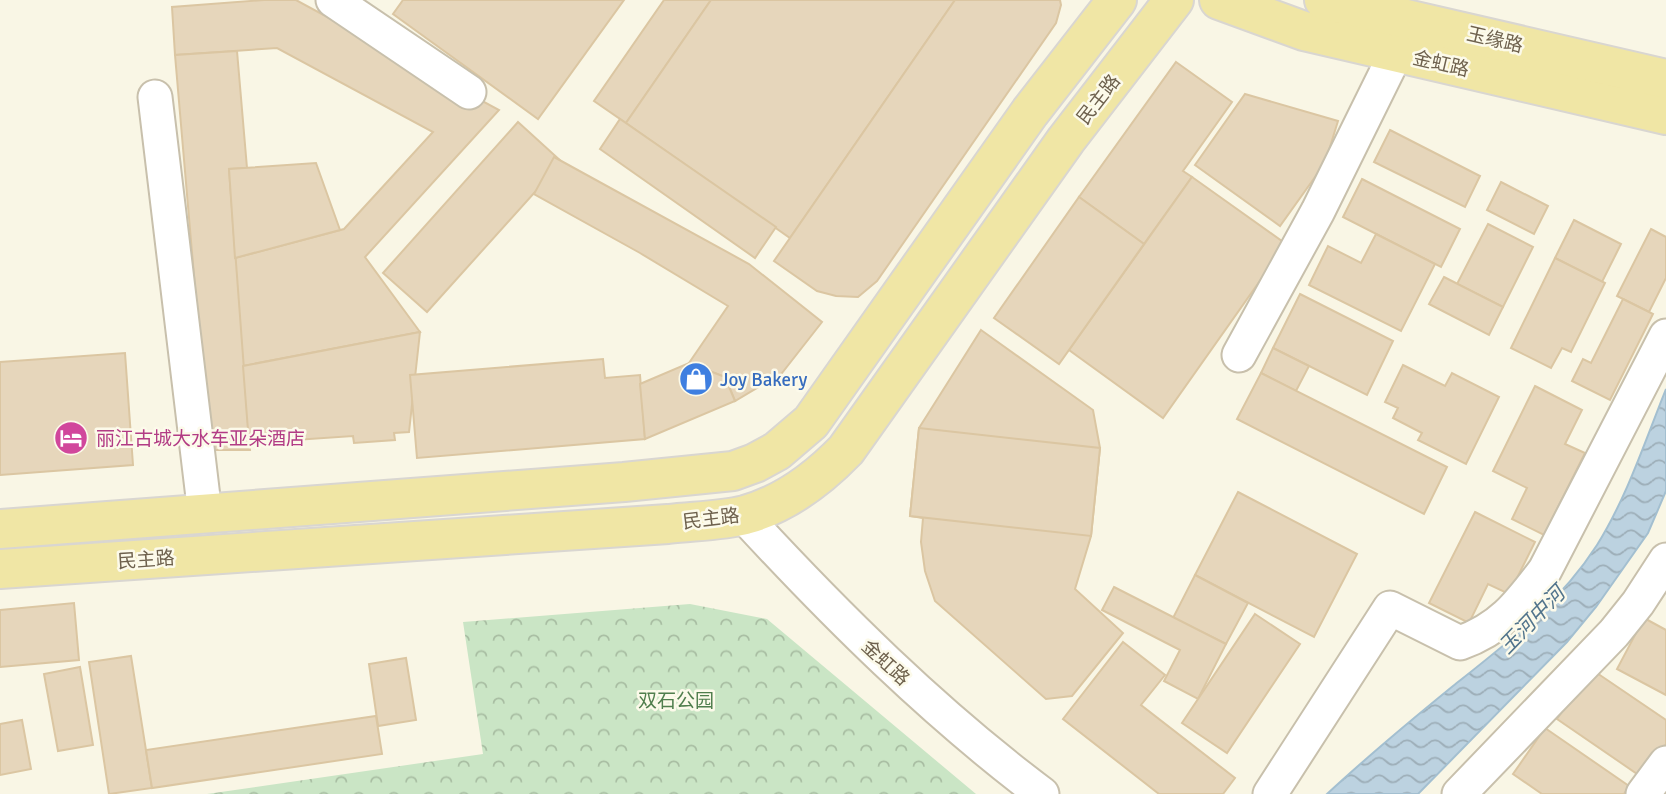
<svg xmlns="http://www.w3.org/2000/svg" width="1666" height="794" viewBox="0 0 1666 794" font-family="Signika,'Noto Sans SC',sans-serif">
<defs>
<pattern id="park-crowns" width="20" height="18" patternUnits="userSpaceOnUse" patternTransform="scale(1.75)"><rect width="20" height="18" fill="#cae5c5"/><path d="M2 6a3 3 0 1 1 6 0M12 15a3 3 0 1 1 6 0" fill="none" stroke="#a8bda2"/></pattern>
<pattern id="water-waves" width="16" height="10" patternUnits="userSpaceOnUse" patternTransform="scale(1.75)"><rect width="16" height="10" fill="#bcd2e0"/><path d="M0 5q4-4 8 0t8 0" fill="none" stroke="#9daeb8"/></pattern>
</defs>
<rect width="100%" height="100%" fill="#f9f6e5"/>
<path fill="url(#park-crowns)" d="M690,604l77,15 209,175h-769l276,-40 -20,-132z"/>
<path fill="url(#water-waves)" stroke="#a3bfd0" stroke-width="2" d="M1666,389v102l-18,42 -52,74 -29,35 -149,152h-91c41,-38 83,-73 126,-108 53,-42 107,-83 144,-141 30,-48 48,-104 69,-156z"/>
<g fill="#e6d6bb" stroke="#dbc6a2" stroke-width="2">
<path d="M264,0h32l203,110 -134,147 55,75 -177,34 -8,-108 109,-29 89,-97 -156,-84 -102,7 -3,-48z"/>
<path d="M403,0h221l-86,119 -145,-105z"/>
<path d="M664,0h47l-85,123 -32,-22z"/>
<path d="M711,0h244l-165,238 -164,-115z"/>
<path d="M955,0h105l1,5 -5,18 -179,258 -19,16 -22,-1 -19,-5 -43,-30z"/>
<path d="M237,51l10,117 -18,1 21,281h-41l-34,-395z"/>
<path d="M1176,62l56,40 -49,69 9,6 -48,67 -65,-47z"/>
<path d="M1245,94l93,27 -13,42 -45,63 -85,-61z"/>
<path d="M620,119l156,108 -21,31 -155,-109z"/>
<path d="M518,122l44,40 -135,150 -44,-39z"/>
<path d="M1390,130l90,46 -15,31 -91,-45z"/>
<path d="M554,157l195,107 73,58 -40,51 -47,28 -10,-24 -36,-14 39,-57 -88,-53 -106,-59z"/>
<path d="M316,163l24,67 -105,28 -6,-89z"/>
<path d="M1192,177l94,67 -123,174 -94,-68z"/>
<path d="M1362,179l98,50 -19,38 -98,-50z"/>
<path d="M1501,182l47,24 -14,28 -47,-24z"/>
<path d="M1079,197l65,47 -85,120 -65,-46z"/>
<path d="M1574,220l47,24 -19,38 -47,-24z"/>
<path d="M1488,224l45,23 -30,60 -46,-23z"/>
<path d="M1651,229l15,8v41l-17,34 -32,-16z"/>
<path d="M1376,234l59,30 -34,67 -92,-46 19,-39 33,17z"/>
<path d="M1555,258l50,25 -34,69 -9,-4 -11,20 -40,-20z"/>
<path d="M1444,277l59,30 -14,28 -60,-31z"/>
<path d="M1300,294l93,47 -26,54 -94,-47z"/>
<path d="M1623,299l30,15 -43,86 -38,-19 11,-22 8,4z"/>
<path d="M981,330l112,80 7,38 -9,88 -16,53 48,44 -51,63 -26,3 -111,-98 -10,-30 -4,-29 2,-24 -13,-2 9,-88z"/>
<path d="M420,332l-11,100 -15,1 1,7 -41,3 -1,-7 -104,7 -6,-77z"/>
<path d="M1273,348l36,18 -13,25 -35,-18z"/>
<path d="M125,353l8,112 -133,10v-113z"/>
<path d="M603,359l2,19 35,-3 5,64 -228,19 -7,-83z"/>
<path d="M689,363l36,14 10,24 -90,38 -5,-55z"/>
<path d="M1403,365l42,21 7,-13 47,24 -33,67 -48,-24 4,-7 -29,-15 5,-10 -13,-6z"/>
<path d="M1261,373l186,94 -23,47 -187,-95z"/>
<path d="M1535,386l47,24 -17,34 20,9 -41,82 -32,-16 15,-31 -34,-17z"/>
<path d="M919,428l181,20 -9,88 -181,-20z"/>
<path d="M1238,492l119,62 -43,83 -119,-62z"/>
<path d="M1475,512l60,30 -26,52 -21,-10 -19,39 -40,-20z"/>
<path d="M1195,575l53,28 -22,41 -53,-26z"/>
<path d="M1114,587l112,57 -28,55 -34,-18 16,-31 -78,-40z"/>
<path d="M74,603l5,57 -79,7v-57z"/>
<path d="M1255,614l45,30 -73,109 -45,-30z"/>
<path d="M1644,618l22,12v65l-49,-26z"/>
<path d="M1123,642l42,33 -24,30 94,73 -12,16h-64l-96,-75z"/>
<path d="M131,656l21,132 -43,6 -20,-132z"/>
<path d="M406,658l10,62 -38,6 -9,-62z"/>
<path d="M80,667l13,78 -35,6 -14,-77z"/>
<path d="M1591,669l75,51v24l-23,34 -86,-59z"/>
<path d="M376,716l6,38 -230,34 -6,-38z"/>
<path d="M22,720l9,49 -31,6v-51z"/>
<path d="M1545,728l84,58 -5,8h-82l-29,-20z"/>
</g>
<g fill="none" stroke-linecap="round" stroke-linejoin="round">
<g stroke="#c8c0ac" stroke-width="37">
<g id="minor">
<path d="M333,0l136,92"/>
<path d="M155,97l50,417"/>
<path d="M1239,355l79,-144 78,-158"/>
<path d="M743,515c93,101 190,197 299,279"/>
<path d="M1270,794l120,-186 70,35c42,-15 59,-39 85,-73l121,-234"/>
<path d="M1459,794l155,-161 24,-30 28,-43"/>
<path d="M1643,794l23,-31"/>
</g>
</g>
<g stroke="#d9d6d1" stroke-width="42">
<g id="major">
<path d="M1219,0l85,31 362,84"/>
<path d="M1324,0l342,79"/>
<path d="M0,529l624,-47 109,-11 22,-8 22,-12 34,-29 219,-310 87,-112"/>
<path d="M0,569l668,-45c25,-3 53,-3 77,-9 40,-11 72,-35 101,-65l220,-310 108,-140"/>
</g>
</g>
<use href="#minor" stroke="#fff" stroke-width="33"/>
<use href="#major" stroke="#f0e6a5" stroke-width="38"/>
</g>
<defs>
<g id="shop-disc" transform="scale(1.75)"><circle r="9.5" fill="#3f7fe0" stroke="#fcfaea"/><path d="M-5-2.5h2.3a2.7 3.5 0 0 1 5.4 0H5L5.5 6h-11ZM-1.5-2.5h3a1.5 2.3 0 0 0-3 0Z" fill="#fff"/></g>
<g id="hotel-disc" transform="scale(1.75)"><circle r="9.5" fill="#d1479c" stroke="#fcfaea"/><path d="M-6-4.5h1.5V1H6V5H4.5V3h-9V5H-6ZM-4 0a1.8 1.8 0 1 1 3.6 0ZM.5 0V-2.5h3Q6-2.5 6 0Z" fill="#fff"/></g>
</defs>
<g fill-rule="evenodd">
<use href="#shop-disc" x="696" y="379"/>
<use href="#hotel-disc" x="71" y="438"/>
</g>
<g text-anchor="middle" stroke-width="5" stroke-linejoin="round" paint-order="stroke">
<g font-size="19" fill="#6e614d" stroke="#fcfaea">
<text transform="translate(1495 39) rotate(13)" y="7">玉缘路</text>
<text transform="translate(1441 63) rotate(13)" y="7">金虹路</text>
<text transform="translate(1098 99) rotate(-52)" y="7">民主路</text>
<text transform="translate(711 518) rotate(-7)" y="7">民主路</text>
<text transform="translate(146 559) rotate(-4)" y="7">民主路</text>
<text transform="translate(886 662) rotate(43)" y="7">金虹路</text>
</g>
<g font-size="19" fill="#366cbe" stroke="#fcfaea" text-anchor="start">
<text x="720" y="386">Joy Bakery</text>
</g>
<g font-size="19" fill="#b23c85" stroke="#fcfaea" text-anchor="start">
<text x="96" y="445">丽江古城大水车亚朵酒店</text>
</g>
<g font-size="19" fill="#507e4d" stroke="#fcfaea">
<text x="676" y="707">双石公园</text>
</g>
<g font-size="21" font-style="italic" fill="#51748c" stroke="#fcfaea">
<text transform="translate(1532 620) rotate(-46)" y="7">玉河中河</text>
</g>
</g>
</svg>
